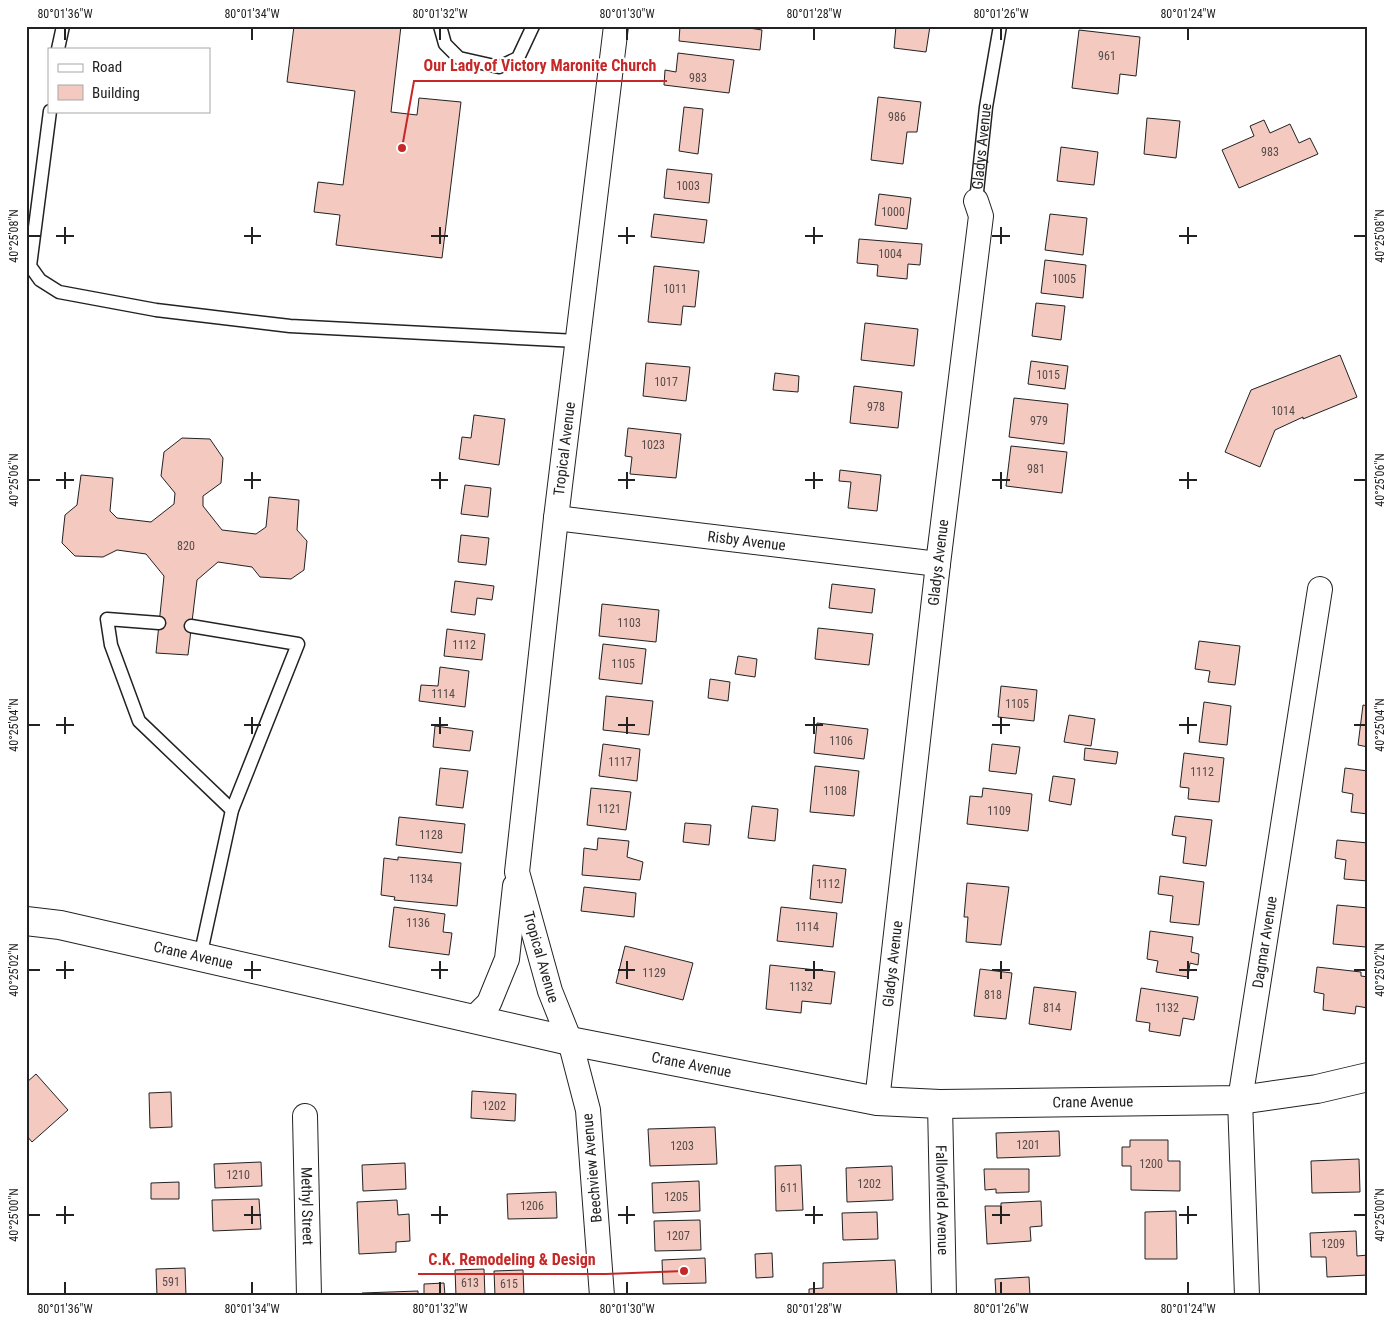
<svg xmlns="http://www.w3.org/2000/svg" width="1394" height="1322" viewBox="0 0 1394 1322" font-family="'Roboto Condensed',sans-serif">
<rect width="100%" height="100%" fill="#fff"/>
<g fill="#f3c9c0" stroke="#222">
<path d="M294,26h107l-10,86 26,3 2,-17 42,4 -19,156 -106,-13 4,-30 -26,-3 4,-30 25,3 12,-94 -68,-9z"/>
<path d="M680,26h56l26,4 -2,20 -81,-9z"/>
<path d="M896,26h34l-4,26 -32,-4z"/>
<path d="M1079,30l61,7 -4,39 -16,-2 -2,20 -46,-6z"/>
<path d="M678,53l56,7 -5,33 -65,-8 1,-15 11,2z"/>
<path d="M878,97l43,5 -4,30h-10l-4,32 -32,-4z"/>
<path d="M684,107l19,2 -5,45 -19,-3z"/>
<path d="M1147,118l33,3 -4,37 -32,-4z"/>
<path d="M1264,120l6,13 20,-9 9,19 11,-5 8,16 -79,34 -17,-38 32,-14 -4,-10z"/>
<path d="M1061,147l37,5 -4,33 -37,-4z"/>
<path d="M667,169l45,5 -3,29 -45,-5z"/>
<path d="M879,194l32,4 -4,31 -32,-4z"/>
<path d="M654,214l53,6 -3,23 -53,-6z"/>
<path d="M1050,214l37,4 -4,37 -38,-5z"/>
<path d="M859,239l63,5 -2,21 -12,-1 -1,15 -30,-3 1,-11 -21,-2z"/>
<path d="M1045,260l41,5 -3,33 -42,-5z"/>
<path d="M654,266l45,5 -4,36 -12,-1 -2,19 -33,-3z"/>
<path d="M1036,303l29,3 -4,34 -29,-4z"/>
<path d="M865,323l53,6 -4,37 -53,-6z"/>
<path d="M1340,355l17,42 -54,22v-2l-28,13 -15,37 -35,-15 26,-62z"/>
<path d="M1031,361l37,5 -3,23 -37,-5z"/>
<path d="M646,363l44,4 -4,34 -43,-5z"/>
<path d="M775,373l24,3 -1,16 -25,-2z"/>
<path d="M854,386l48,6 -4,36 -48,-5z"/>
<path d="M1014,398l54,6 -4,40 -55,-7z"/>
<path d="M474,415l31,4 -6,46 -40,-6 3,-22 9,1z"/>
<path d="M628,428l53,6 -5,44 -46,-4 2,-17 -7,-1z"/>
<path d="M182,438l28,1 13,19 -2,25 -18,13v10l19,24 34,4 10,-7 3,-30 30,3 -2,30 10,11 -3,29 -13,9 -31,-2 -8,-10 -34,-5 -21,18 -9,75 -32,-2 8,-77 -18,-22 -29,-4 -14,7 -28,-1 -13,-13 3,-28 12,-10 4,-30 32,3 -3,33 7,7 34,4 23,-18 1,-11 -14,-17 3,-24z"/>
<path d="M1011,446l56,6 -5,41 -56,-7z"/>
<path d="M840,470l41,5 -4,36 -29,-3 3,-26 -12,-1z"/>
<path d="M465,485l26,3 -3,29 -27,-3z"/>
<path d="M461,535l28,3 -3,27 -28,-3z"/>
<path d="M455,581l39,5 -2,14 -15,-2 -2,17 -24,-3z"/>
<path d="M832,584l43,5 -3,24 -43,-5z"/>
<path d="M602,604l57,6 -3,32 -57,-6z"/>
<path d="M818,628l55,6 -4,31 -54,-6z"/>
<path d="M447,629l38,5 -3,26 -38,-4z"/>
<path d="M1199,641l41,5 -5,39 -27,-3 2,-11 -15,-2z"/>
<path d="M603,644l43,5 -4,35 -43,-5z"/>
<path d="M738,656l19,3 -2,18 -20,-3z"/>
<path d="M440,667l29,4 -4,36 -46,-6 2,-16 17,1z"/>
<path d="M710,679l20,3 -2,19 -20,-3z"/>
<path d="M1001,686l36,4 -3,31 -36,-4z"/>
<path d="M606,696l47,5 -4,34 -46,-5z"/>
<path d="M1204,702l27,4 -4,39 -28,-3z"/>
<path d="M1363,705l5,1v41l-10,-2z"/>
<path d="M1069,715l26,4 -4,27 -27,-4z"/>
<path d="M817,723l51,6 -4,30 -50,-6z"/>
<path d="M435,726l38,5 -3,20 -37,-4z"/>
<path d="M603,744l37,5 -3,32 -38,-5z"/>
<path d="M992,744l28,3 -4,27 -27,-3z"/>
<path d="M1085,748l33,4 -2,12 -32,-4z"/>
<path d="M1184,753l40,5 -5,44 -31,-3 1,-11 -9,-1z"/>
<path d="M815,766l44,5 -5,45 -44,-4z"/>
<path d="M440,768l28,3 -5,37 -27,-3z"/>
<path d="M1345,768l23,3v43l-17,-2 2,-18 -11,-2z"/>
<path d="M1053,776l22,3 -4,26 -22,-4z"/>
<path d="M591,788l40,4 -5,38 -39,-5z"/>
<path d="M983,788l49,6 -4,37 -61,-7 3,-28 12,1z"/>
<path d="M752,806l26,3 -3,32 -27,-3z"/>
<path d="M1175,816l37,4 -6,46 -23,-3 3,-26 -14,-2z"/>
<path d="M399,817l66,7 -3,29 -66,-8z"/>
<path d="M685,823l26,2 -2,20 -26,-3z"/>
<path d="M598,838l31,3 -2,16 16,5 -3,18 -58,-5 2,-27 13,2z"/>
<path d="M1337,840l31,3v38l-24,-2 2,-19 -11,-2z"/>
<path d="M398,857l63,6 -4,43 -63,-6 1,-3 -14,-2 3,-37 14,2z"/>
<path d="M813,865l33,4 -4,34 -32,-4z"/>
<path d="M1160,876l44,6 -5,43 -29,-3 3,-26 -15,-2z"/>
<path d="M967,883l42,4 -8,58 -35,-3 2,-25h-4z"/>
<path d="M584,887l52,6 -2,24 -53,-6z"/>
<path d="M1337,905l31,3 -2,39 -33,-3z"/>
<path d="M394,907l51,7 -2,18 9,1 -3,22 -60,-8z"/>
<path d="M781,907l56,6 -4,34 -56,-6z"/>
<path d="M1150,931l43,6 -2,15 8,2 -1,11 -8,-2 -2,14 -32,-5 2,-11 -11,-2z"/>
<path d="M625,946l68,17 -10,37 -67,-17z"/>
<path d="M770,965l65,7 -4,32 -29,-3 -1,12 -35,-4z"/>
<path d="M1317,967l44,5v4l7,1v31l-12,-2 -1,8 -32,-4 1,-16 -10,-2z"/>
<path d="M980,969l32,4 -6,46 -32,-3z"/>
<path d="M1034,987l42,5 -5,38 -42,-6z"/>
<path d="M1141,988l57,9 -4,23 -11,-2 -3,18 -31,-5 1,-8 -14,-2z"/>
<path d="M36,1074l32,36 -36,32 -6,-7v-52z"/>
<path d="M472,1091l44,3 -1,27 -44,-3z"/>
<path d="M171,1092l1,35 -22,1 -1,-35z"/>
<path d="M715,1127l2,37 -67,2 -2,-37z"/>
<path d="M1059,1131l1,25 -63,2 -1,-25z"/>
<path d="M1130,1140h38v21h12v30l-49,-1v-24h-9v-19h8z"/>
<path d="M1359,1159l1,33 -48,1 -1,-32z"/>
<path d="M261,1162l1,24 -47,2 -1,-24z"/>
<path d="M405,1163l1,26 -43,2 -1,-26z"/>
<path d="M801,1165l2,45 -27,1 -1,-45z"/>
<path d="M892,1166l1,34 -46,2 -1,-34z"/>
<path d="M984,1169h45v23l-33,1v-4l-11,1z"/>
<path d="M699,1181l1,30 -47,2 -1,-30z"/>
<path d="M179,1182v17h-28v-16z"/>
<path d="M556,1192l1,26 -49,1 -1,-25z"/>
<path d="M259,1199l2,30 -48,2 -1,-31z"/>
<path d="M397,1200l1,15 11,-1 1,27 -14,1v10l-37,2 -2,-52z"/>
<path d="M1041,1201l1,25 -12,1 1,14 -44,3 -2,-38h16v-3z"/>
<path d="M1176,1211l1,48h-32v-47z"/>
<path d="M877,1212l1,27 -35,1 -1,-27z"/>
<path d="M700,1220l1,30 -46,1 -1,-30z"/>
<path d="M1356,1231l1,25 11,-1v20l-41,2 -1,-20h-15l-1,-24z"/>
<path d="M772,1253l1,24 -17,1 -1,-24z"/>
<path d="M705,1258l1,25 -43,1 -1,-24z"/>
<path d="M895,1260l2,36h-88v-7l14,-1v-25z"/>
<path d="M185,1268l1,28h-29l-1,-27z"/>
<path d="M484,1269l1,27h-29l-1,-26z"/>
<path d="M523,1270l1,26h-29l-1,-25z"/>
<path d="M1029,1277l1,19h-34l-1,-17z"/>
<path d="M444,1283l1,13h-21v-12z"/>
<path d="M418,1291v5h-56v-3z"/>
</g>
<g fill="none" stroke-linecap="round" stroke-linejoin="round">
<g stroke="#222" stroke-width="15">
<g id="lane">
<path d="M440,26l5,18 14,14 40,9 19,-9 15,-32"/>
<path d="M58,49l5,-23"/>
<path d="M50,111l-20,155 10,14 19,12 97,18 134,16 287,15"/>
<path id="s1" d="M976,201l10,-94 14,-81"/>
<path d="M159,623l-52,-4 4,26 28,76 93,89"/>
<path d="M191,626l107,18 -66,166 -32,147"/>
</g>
</g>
<g stroke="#222" stroke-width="26">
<g id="street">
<path id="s2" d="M556,518l382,46"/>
<path d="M472,1020l17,-17 18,-44 8,-73"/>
<path id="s3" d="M877,1101l61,-537 43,-348 -5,-15"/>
<path id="s4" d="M940,1104l4,192"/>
<path id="s5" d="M305,1116l4,180"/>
<path id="s6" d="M602,1296l-14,-186 -18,-69 -20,-50 -33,-119 39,-354 60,-492"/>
<path id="s7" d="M1247,1296l-7,-196 80,-511"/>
</g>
</g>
<g stroke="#222" stroke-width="30">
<g id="secondary">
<path id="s8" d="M26,921l34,4 510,116 307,60 63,3 300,-4 77,-11 51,-12"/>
</g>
</g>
<use href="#lane" stroke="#fff" stroke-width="12"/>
<use href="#street" stroke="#fff" stroke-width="24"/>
<use href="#secondary" stroke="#fff" stroke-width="28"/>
</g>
<path fill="none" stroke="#222" stroke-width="2" d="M65,28v12M252,28v12M440,28v12M627,28v12M814,28v12M1001,28v12M1188,28v12M65,227v17M252,227v17M440,227v17M627,227v17M814,227v17M1001,227v17M1188,227v17M28,236h12M56,236h18M244,236h17M431,236h17M618,236h17M805,236h18M992,236h18M1179,236h18M1354,236h12M65,472v17M252,472v17M440,472v17M627,472v17M814,472v17M1001,472v17M1188,472v17M28,480h12M56,480h18M244,480h17M431,480h17M618,480h17M805,480h18M992,480h18M1179,480h18M1354,480h12M65,717v17M252,717v17M440,717v17M627,717v17M814,717v17M1001,717v17M1188,717v17M28,725h12M56,725h18M244,725h17M431,725h17M618,725h17M805,725h18M992,725h18M1179,725h18M1354,725h12M65,961v18M252,961v18M440,961v18M627,961v18M814,961v18M1001,961v18M1188,961v18M28,970h12M56,970h18M244,970h17M431,970h17M618,970h17M805,970h18M992,970h18M1179,970h18M1354,970h12M65,1206v18M252,1206v18M440,1206v18M627,1206v18M814,1206v18M1001,1206v18M1188,1206v18M28,1215h12M56,1215h18M244,1215h17M431,1215h17M618,1215h17M805,1215h18M992,1215h18M1179,1215h18M1354,1215h12M65,1282v12M252,1282v12M440,1282v12M627,1282v12M814,1282v12M1001,1282v12M1188,1282v12"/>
<g text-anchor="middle" stroke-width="4" stroke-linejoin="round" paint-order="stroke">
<g font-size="12" fill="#564c4a">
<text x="1107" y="60">961</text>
<text x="698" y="82">983</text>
<text x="897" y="121">986</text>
<text x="1270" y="156">983</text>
<text x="688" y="190">1003</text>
<text x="893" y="216">1000</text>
<text x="890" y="258">1004</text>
<text x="1064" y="283">1005</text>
<text x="675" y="293">1011</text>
<text x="1048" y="379">1015</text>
<text x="666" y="386">1017</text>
<text x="876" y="411">978</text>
<text x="1283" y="415">1014</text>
<text x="1039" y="425">979</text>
<text x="653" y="449">1023</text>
<text x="1036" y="473">981</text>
<text x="186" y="550">820</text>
<text x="629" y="627">1103</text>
<text x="464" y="649">1112</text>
<text x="623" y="668">1105</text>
<text x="443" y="698">1114</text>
<text x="1017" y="708">1105</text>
<text x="841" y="745">1106</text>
<text x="620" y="766">1117</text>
<text x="1202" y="776">1112</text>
<text x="835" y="795">1108</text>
<text x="609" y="813">1121</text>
<text x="999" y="815">1109</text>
<text x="431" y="839">1128</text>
<text x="421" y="883">1134</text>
<text x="828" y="888">1112</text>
<text x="418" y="927">1136</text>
<text x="807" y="931">1114</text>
<text x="654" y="977">1129</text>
<text x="801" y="991">1132</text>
<text x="993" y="999">818</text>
<text x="1052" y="1012">814</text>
<text x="1167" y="1012">1132</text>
<text x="494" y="1110">1202</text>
<text x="1028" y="1149">1201</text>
<text x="682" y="1150">1203</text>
<text x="1151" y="1168">1200</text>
<text x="238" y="1179">1210</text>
<text x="869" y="1188">1202</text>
<text x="789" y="1192">611</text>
<text x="676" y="1201">1205</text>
<text x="532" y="1210">1206</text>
<text x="678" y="1240">1207</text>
<text x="1333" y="1248">1209</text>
<text x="171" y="1286">591</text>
<text x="470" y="1287">613</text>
<text x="509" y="1288">615</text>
</g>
<g font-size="15" fill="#222" stroke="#fff">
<text dy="5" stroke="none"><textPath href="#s1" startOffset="55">Gladys Avenue</textPath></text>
<text dy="5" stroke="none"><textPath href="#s6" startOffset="861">Tropical Avenue</textPath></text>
<text dy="5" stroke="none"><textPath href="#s2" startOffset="192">Risby Avenue</textPath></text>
<text dy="5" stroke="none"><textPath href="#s3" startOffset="542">Gladys Avenue</textPath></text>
<text dy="5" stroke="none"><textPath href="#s7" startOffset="356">Dagmar Avenue</textPath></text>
<text dy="5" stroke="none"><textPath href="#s8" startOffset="171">Crane Avenue</textPath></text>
<text transform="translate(541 957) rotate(74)" y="5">Tropical Avenue</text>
<text dy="5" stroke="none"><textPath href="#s3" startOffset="138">Gladys Avenue</textPath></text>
<text dy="5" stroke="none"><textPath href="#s8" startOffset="681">Crane Avenue</textPath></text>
<text dy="5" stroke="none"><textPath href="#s8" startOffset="1086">Crane Avenue</textPath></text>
<text transform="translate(592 1168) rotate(-95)" y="5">Beechview Avenue</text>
<text dy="5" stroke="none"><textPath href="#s4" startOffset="96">Fallowfield Avenue</textPath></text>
<text dy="5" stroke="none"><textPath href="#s5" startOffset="90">Methyl Street</textPath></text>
</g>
</g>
<path fill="none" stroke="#c62828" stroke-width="2" d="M402 148L414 81H667M684 1271L606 1274H418"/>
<g fill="#c62828" stroke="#fff" stroke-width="2">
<circle cx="402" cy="148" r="5"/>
<circle cx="684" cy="1271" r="5"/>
</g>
<g font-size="16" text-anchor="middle" font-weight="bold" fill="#c62828" stroke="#fff" stroke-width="4" stroke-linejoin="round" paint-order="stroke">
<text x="540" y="71">Our Lady of Victory Maronite Church</text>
<text x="512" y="1265">C.K. Remodeling &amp; Design</text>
</g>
<rect width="1394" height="1322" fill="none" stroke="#ffffff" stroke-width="55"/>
<rect x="48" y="48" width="162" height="65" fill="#ffffff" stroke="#a7a7a7"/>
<rect x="58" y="64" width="25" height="8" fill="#ffffff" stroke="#a7a7a7"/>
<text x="92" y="72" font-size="15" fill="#222222">Road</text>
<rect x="58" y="85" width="25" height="15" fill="#f3c9c0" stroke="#a7a7a7"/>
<text x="92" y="98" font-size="15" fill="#222222">Building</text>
<rect x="28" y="28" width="1338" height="1266" fill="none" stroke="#222" stroke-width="2"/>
<g font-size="12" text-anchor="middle" fill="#222">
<text x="65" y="18">80°01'36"W</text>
<text x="252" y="18">80°01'34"W</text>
<text x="440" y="18">80°01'32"W</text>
<text x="627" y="18">80°01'30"W</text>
<text x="814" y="18">80°01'28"W</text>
<text x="1001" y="18">80°01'26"W</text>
<text x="1188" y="18">80°01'24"W</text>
<text transform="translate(14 236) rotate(-90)" y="4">40°25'08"N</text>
<text transform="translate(1380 236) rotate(-90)" y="4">40°25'08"N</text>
<text transform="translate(14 480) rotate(-90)" y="4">40°25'06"N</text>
<text transform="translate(1380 480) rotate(-90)" y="4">40°25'06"N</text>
<text transform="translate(14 725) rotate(-90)" y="4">40°25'04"N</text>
<text transform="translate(1380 725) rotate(-90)" y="4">40°25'04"N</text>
<text transform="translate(14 970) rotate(-90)" y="4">40°25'02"N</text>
<text transform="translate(1380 970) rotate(-90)" y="4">40°25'02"N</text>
<text transform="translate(14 1215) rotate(-90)" y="4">40°25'00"N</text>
<text transform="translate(1380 1215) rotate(-90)" y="4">40°25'00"N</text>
<text x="65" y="1313">80°01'36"W</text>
<text x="252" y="1313">80°01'34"W</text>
<text x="440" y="1313">80°01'32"W</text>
<text x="627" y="1313">80°01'30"W</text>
<text x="814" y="1313">80°01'28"W</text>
<text x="1001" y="1313">80°01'26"W</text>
<text x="1188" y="1313">80°01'24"W</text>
</g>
</svg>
